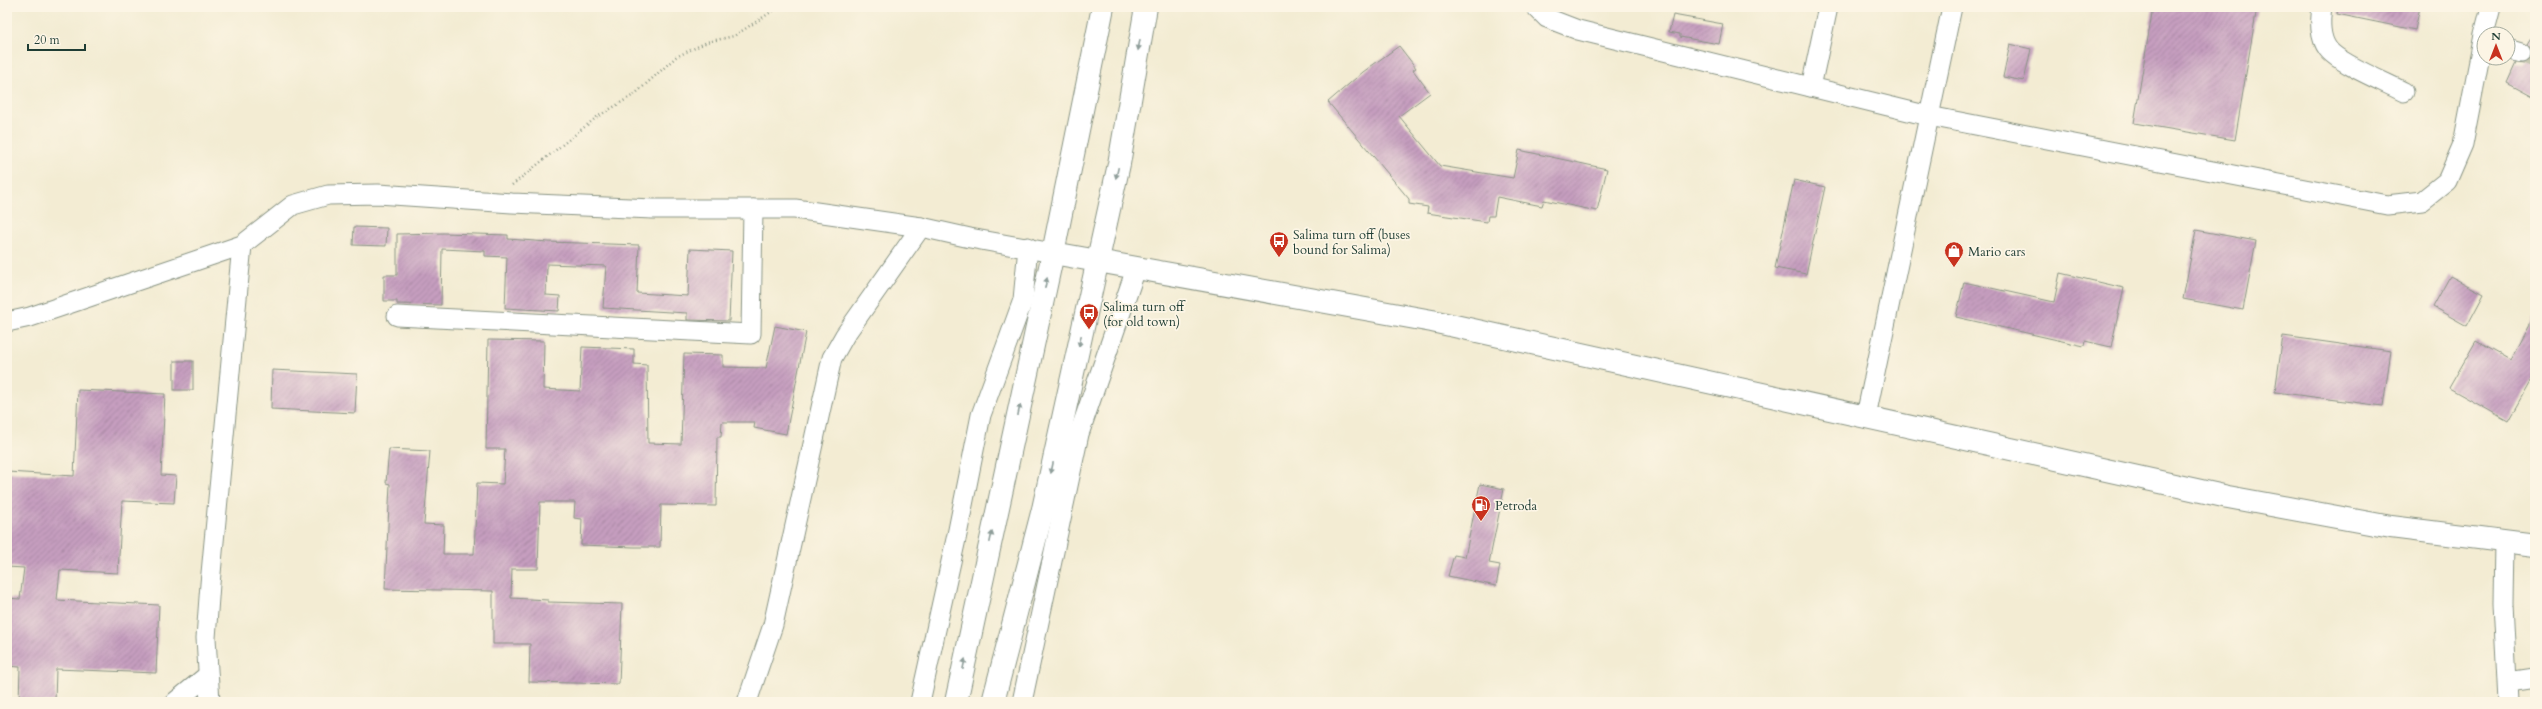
<svg xmlns="http://www.w3.org/2000/svg" width="2542" height="709" viewBox="0 0 2542 709" font-family="Cardo,serif">
<defs>
<pattern id="building-hatch" width="6" height="6" patternUnits="userSpaceOnUse"><rect width="6" height="6" fill="#c69ebf"/><path d="M-1 1l2-2M0 6l6-6M5 7l2-2" fill="none" stroke="#a0829c"/></pattern>
</defs>
<rect width="100%" height="100%" fill="#fcf5e5"/>
<filter id="ink" filterUnits="userSpaceOnUse"><feTurbulence type="fractalNoise" baseFrequency=".025" numOctaves="2"/><feDisplacementMap in="SourceGraphic" scale="8" xChannelSelector="R" yChannelSelector="G"/><feConvolveMatrix kernelMatrix="1 2 1 2 8 2 1 2 1" color-interpolation-filters="sRGB"/></filter>
<filter id="wash" filterUnits="userSpaceOnUse"><feTurbulence type="fractalNoise" baseFrequency=".012" numOctaves="4" result="noise"/><feDisplacementMap in="SourceGraphic" scale="16" xChannelSelector="R" yChannelSelector="G"/><feGaussianBlur stdDeviation="0.9" result="paint"/><feColorMatrix in="noise" values="0 0 0 0 0 0 0 0 0 0 0 0 0 0 0 0 0 1.4 0 .05"/><feComposite in="paint" operator="in"/></filter>
<g filter="url(#wash)">
<rect width="100%" height="100%" fill="#f3ecd3"/>
<g id="blocks">
<g fill="url(#building-hatch)">
<path d="M2153,7h104l-22,133 -101,-17z"/>
<path d="M2338,7h82l-5,23 -78,-16z"/>
<path d="M1673,15l50,9 -4,20 -39,-7v-3l-11,-2z"/>
<path d="M2535,31v67l-28,-15 9,-20 8,1 7,-7 1,-7 -5,-6z"/>
<path d="M2010,44l21,5 -7,32 -21,-4z"/>
<path d="M1399,46l17,22 -3,2 17,23 -31,23 41,50 73,12 6,-28 88,19 -10,42 -53,-11 -2,6 -45,-9 -3,19h-6l-1,6 -60,-9 1,-6 -19,-3v-5l-81,-97 35,-30z"/>
<path d="M1794,180l31,7 -19,87 -31,-6z"/>
<path d="M354,227l33,1 -1,18 -33,-1z"/>
<path d="M2196,230l60,11 -13,69 -60,-11z"/>
<path d="M444,233l64,2v4l40,3 91,3 -2,48 51,3 2,-47 42,2 -3,70 -42,-1v-7l-84,-5 3,-42 -59,-2 -1,31 14,1 -1,15 -54,-3 2,-51 -22,-1v-5l-43,-2 -1,56 -44,-1v-3h-13v-26h13v-41z"/>
<path d="M2060,273l64,15 -13,59 -26,-6 -1,5 -128,-29 8,-35 90,20z"/>
<path d="M2450,276l34,18 -17,32 -34,-19z"/>
<path d="M2535,314v59l-27,48 -59,-33 27,-47 34,19z"/>
<path d="M775,326l31,6 -20,102 -32,-6 1,-6h-33l-1,15h-4l-1,69 -55,-1 -1,42h-26l-53,-2 1,-26 -8,-1 1,-16h-35l-2,67h-26l-1,29 37,2v2l74,2 -3,80 -90,-2 1,-38h-37v-53l-108,-2 5,-105 -4,-1 3,-34 41,2 -6,73 20,1 -1,29h31l3,-71 26,1 2,-35h-19l2,-109 56,1 -1,48 37,2 2,-44 52,2v15l13,1 1,78 33,1 3,-90 39,1v12l43,1z"/>
<path d="M2283,336l108,15 -8,55 -108,-14z"/>
<rect x="174" y="361" width="19" height="29"/>
<path d="M272,370l85,4 -2,39 -84,-4z"/>
<path d="M78,390l87,4 -4,81 15,1 -2,27 -52,-2 -4,72 -58,-3 -3,30 102,5 -3,68 -100,-4 -1,33h-36l1,-35 -13,-1v-68l13,1 4,-31 -17,-1v-95l67,4z"/>
<path d="M1480,484l24,5 -15,74 11,2 -4,21 -48,-10 6,-21 11,2z"/>
</g>
</g>
</g>
<g filter="url(#ink)">
<use href="#blocks" fill-opacity="0" stroke="#899484" stroke-width="1"/>
<g fill="none" stroke-linecap="round" stroke-linejoin="round">
<path stroke="#c9c9b3" stroke-width="19" stroke-dasharray="19 10" stroke-linecap="butt" d="M2521,53l14,5"/>
<g stroke="#899484" stroke-width="21">
<g id="minor">
<path d="M1536,7l11,11 31,12 351,86 458,89 35,-4 25,-20 16,-37 21,-109"/>
<path d="M2322,7c-2,14 -3,30 6,42 10,14 59,34 76,43"/>
<path d="M2484,34l7,-27"/>
<path d="M2508,49l13,4"/>
<path d="M1811,87l17,-80"/>
<path d="M397,316l354,18 2,-125"/>
<path d="M7,322l23,-5 212,-72 51,-40 35,-10 50,-1 134,9 141,6h142l126,18 49,11 83,15"/>
<path d="M1866,416l86,-409"/>
<path d="M2504,542l-1,61 5,99"/>
<path d="M2508,682l27,-4"/>
<path d="M175,702l33,-27"/>
<path d="M210,702l-4,-64 4,-54 32,-339"/>
<path d="M747,702l26,-77 59,-267 13,-23 76,-108"/>
<path d="M920,702l38,-172 23,-115 42,-115 5,-53"/>
<path d="M1022,702l57,-268 57,-165"/>
</g>
</g>
<g stroke="#899484" stroke-width="24">
<g id="highway">
<path d="M1053,253l379,68 796,176 163,30 144,18"/>
<path d="M956,702l97,-449 50,-246"/>
<path d="M993,702l50,-193 76,-345 27,-157"/>
</g>
</g>
<path stroke="#899484" stroke-width="2.5" stroke-dasharray="1 3" stroke-linecap="butt" d="M512,185l85,-68 38,-23 41,-37 31,-15 27,-6 45,-29"/>
<use href="#minor" stroke="#fff" stroke-width="19"/>
<use href="#highway" stroke="#fff" stroke-width="22"/>
</g>
<defs><path id="oneway-solid" d="M-6-.8H1V-3.2L6.5 0L1 3.2V.8H-6Z"/></defs>
<g fill="#8f9e9a">
<use href="#oneway-solid" transform="translate(1139 45) rotate(100)"/>
<use href="#oneway-solid" transform="translate(1117 173) rotate(103)"/>
<use href="#oneway-solid" transform="translate(1046 283) rotate(-78)"/>
<use href="#oneway-solid" transform="translate(1080 341) rotate(102)"/>
<use href="#oneway-solid" transform="translate(1019 410) rotate(-78)"/>
<use href="#oneway-solid" transform="translate(1052 468) rotate(102)"/>
<use href="#oneway-solid" transform="translate(991 537) rotate(-78)"/>
<use href="#oneway-solid" transform="translate(964 664) rotate(-78)"/>
</g>
</g>
<defs>
<g id="bus-pin" transform="scale(1)"><path d="M0 17L-7.5 6A9.5 9.5 0 1 1 7.5 6Z" fill="#c8321e" stroke="#fcf5e5"/><path d="M-5-6H5V4H4V6H2V4H-2V6H-4V4H-5ZM-3.5-4V0h7V-4ZM-3.5 1.2v1.5H-2V1.2ZM2 1.2v1.5H3.5V1.2Z" fill="#fff"/></g>
<g id="shop-pin" transform="scale(1)"><path d="M0 17L-7.5 6A9.5 9.5 0 1 1 7.5 6Z" fill="#c8321e" stroke="#fcf5e5"/><path d="M-5-2.5h2.3a2.7 3.5 0 0 1 5.4 0H5L5.5 6h-11ZM-1.5-2.5h3a1.5 2.3 0 0 0-3 0Z" fill="#fff"/></g>
<g id="fuel-pin" transform="scale(1)"><path d="M0 17L-7.5 6A9.5 9.5 0 1 1 7.5 6Z" fill="#c8321e" stroke="#fcf5e5"/><path d="M-5.5-6h7V0h2V4h1.3V-2.5L3-4.5l.8-.8L6-3V5H2.5V1h-1V6h-7ZM-4.2-4.7v3.2H.2V-4.7Z" fill="#fff"/></g>
</defs>
<g fill-rule="evenodd">
<use href="#bus-pin" x="1279" y="241"/>
<use href="#shop-pin" x="1954" y="251"/>
<use href="#bus-pin" x="1089" y="313"/>
<use href="#fuel-pin" x="1481" y="505"/>
</g>
<g text-anchor="middle" stroke-width="3.5" stroke-linejoin="round" paint-order="stroke">
<g font-size="13" fill="#1f3d34" stroke="#fcf5e5" text-anchor="start">
<text x="1293" y="239">Salima turn off (buses<tspan x="1293" dy="15">bound for Salima)</tspan></text>
<text x="1968" y="256">Mario cars</text>
<text x="1103" y="311">Salima turn off<tspan x="1103" dy="15">(for old town)</tspan></text>
<text x="1495" y="510">Petroda</text>
</g>
</g>
<rect width="2542" height="709" fill="none" stroke="#fcf5e5" stroke-width="24"/>
<g transform="translate(2496 46)"><circle r="19" fill="#fcf5e5" stroke="#a4ab9e"/>
<path d="M0-3L7 15L0 10L-7 15Z" fill="#c8321e"/>
<text y="-6" font-size="11" font-weight="bold" text-anchor="middle" fill="#1f3d34">N</text>
</g>
<path d="M28 44v6h57v-6" fill="none" stroke="#1f3d34" stroke-width="2"/>
<text x="34" y="44" font-size="12" fill="#1f3d34" stroke="#fcf5e5" stroke-width="3" paint-order="stroke">20 m</text>
</svg>
